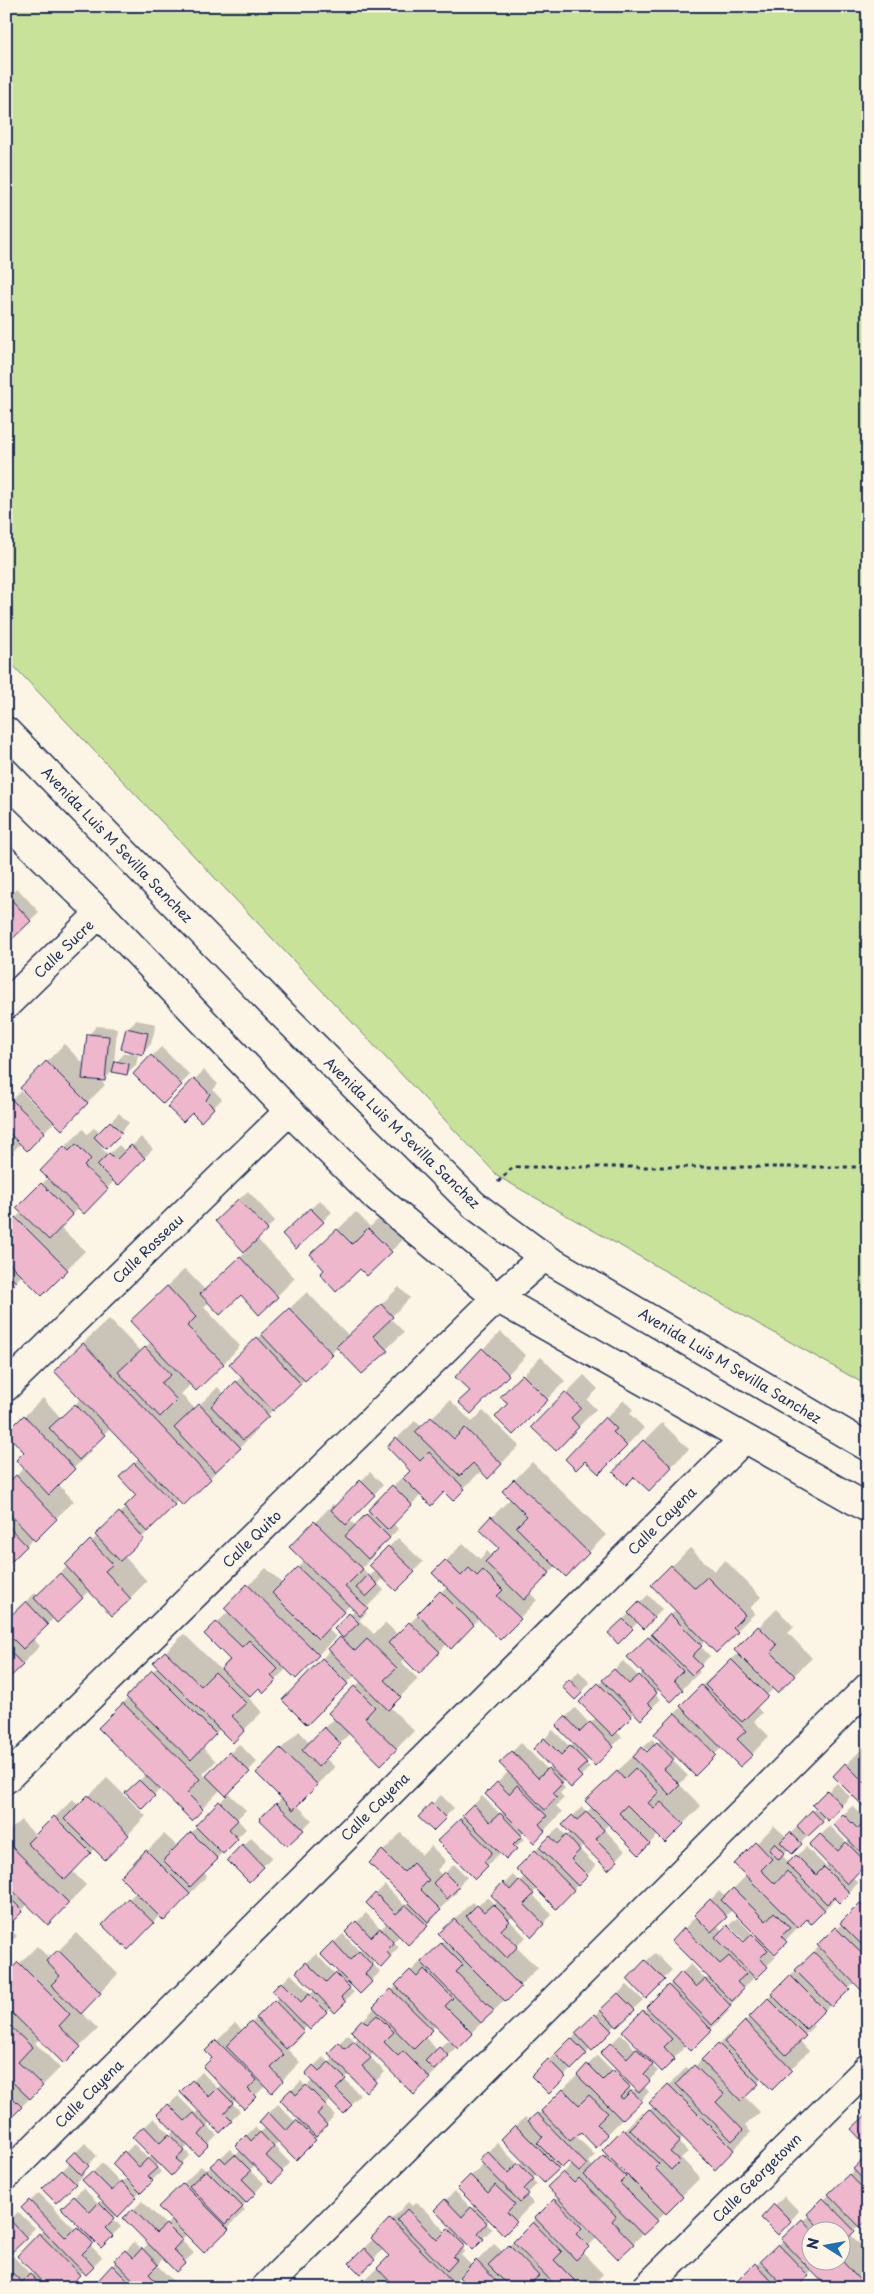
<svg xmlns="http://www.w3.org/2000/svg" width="874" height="2294" viewBox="0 0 874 2294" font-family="'Playpen Sans',sans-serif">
<rect width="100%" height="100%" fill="#fcf5e5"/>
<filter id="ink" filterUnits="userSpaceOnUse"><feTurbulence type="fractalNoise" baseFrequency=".02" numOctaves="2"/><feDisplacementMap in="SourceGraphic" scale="10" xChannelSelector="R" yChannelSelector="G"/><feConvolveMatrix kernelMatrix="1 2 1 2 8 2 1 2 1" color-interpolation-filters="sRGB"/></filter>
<g filter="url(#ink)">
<path fill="#c8e299" stroke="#72887c" d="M6,6h862v1380l-369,-209 -493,-519z"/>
<g fill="#0003" fill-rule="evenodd">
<path d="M17,888l22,24 -33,31v-44z"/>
<path d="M136,1020l20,4 -5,20 -9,9 -15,-24z"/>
<path d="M97,1026l20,2 -3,36 11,-11 13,2 -2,10 -9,9 -14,-3 -9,8h-5l6,6 -43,43 -7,-7 -28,28 -6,-6 -15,16v-53l15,-15 20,19 1,-2 -21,-20 43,-44 21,21 3,-30z"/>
<path d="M161,1047l29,28 -27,27 -28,-28z"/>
<path d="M204,1070l14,14 -5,6 9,9 -21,21 -9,-9 -24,-4z"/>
<path d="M119,1113l10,10 -23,24 -3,-2 -2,2 7,8 11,-10 7,7 15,-15 12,12 -35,35 -4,-3 -30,31 -5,-4 -19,19 25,24 -43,43 -20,-19 -16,16v-64l16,-15 -4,-4 30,-30 -7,-7 42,-42 4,5 7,-6 6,5z"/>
<path d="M248,1191l27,30 -18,18 38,39 -18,18 -36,-3 -32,9 -5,5 36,39 -17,18 -32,20 -10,10 14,15 23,-22 6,7 18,-18 7,-29 58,-55 42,44 50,-49 11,11 -20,20 14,14 -42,41 -24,-26 -83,80 2,3 -47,48 -27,26 -5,-4 -54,56 23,25 -17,17 -40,-8 -33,31 -3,-3 -22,20 8,8 -30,30 2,3 -6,6v-64l29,-28 3,3 100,-101 -18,-18 19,-18 -29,-31 -20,20 2,2 -34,34 16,17 -68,64v-79l19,-19 1,-15 -18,-20 35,-34 18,20 21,-20 -1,-53 28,-26 32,33 10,-10 -2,-39 36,-34 21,22 40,-39 -30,-31z"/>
<path d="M320,1200l12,12 -36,35 -3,-22z"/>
<path d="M387,1211l22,23 -18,17 -31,16 -34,3 4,-33 26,-25 14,15z"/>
<path d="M501,1332l25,24 -56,56 1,-22 12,-41z"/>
<path d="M541,1357l24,24 -52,53 -3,-31 -8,-7z"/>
<path d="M584,1375l14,14 -11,11 9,9 -40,41 -23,-23z"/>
<path d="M450,1400l22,22 11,-11 36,35 -31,31 -6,-7 -29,29 -8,-8 -24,4 -28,28 5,6 -36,39 8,8 6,-7 -5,-4 27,-27 25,24 -27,27 -12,-12 -6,7 6,6 -20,20 3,3 -8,7 15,14 12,-11 12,12 49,-49 -1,-25 17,-18 17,16 7,-8 5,5 8,-8 -19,-20 30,-30 -7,-7 28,-29 74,73 -40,40 -10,-9 -26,27 7,7 -37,38 -20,-20 -29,29 -3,-4 -29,29 -14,-14 -4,4 17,17 -28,28 24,24 -33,33 -31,-31 -25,25 10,9 -38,38 15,15 -25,25 -26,-26 21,-21 -25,-25 42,-42 11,12 25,-25 -5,-5 31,-32 -6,-6 -48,48 -23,-23 59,-64 -7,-7 19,-19 -5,-5 -23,23 9,9 -40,40 -9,-9 -23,23 -5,-4 -10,11 13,14 -29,29 -13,-12 -18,18 14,14 -13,13 3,3 33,-33 18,18 -29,31 18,17 -9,9 9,10 -43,43 4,4 -25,26 -22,13 -32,33 -24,-23 32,-33 -15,-15 43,-43 14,13 49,-52 -6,-6 -29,30 -31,-31 -10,11 -24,-6 19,-19 -46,-46 57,-61 -3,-4 30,-29 36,35 10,-11 -24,-24 23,-23 -3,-3 40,-40 17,16 22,-23 -14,-14 42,-43 3,3 34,-35 13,13 -34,35 7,6 46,-49 2,2 8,-8 -24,-24 27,-26 7,6z"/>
<path d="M624,1400l9,10 -3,4 14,14 -45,45 -13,-14h-20z"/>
<path d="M662,1423l27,26 -40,40 -15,-14 -20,-3z"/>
<path d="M690,1548l24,23 11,-11 36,37 -11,11 5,5 -39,38 -10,-11 -6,6 10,10 -13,13 3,3 -18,17h-22l-5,5 6,5 -20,19 -6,-6 -19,19 6,6 -27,27 -6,-5 -4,4 5,4 -19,19 -6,-7 -4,4 4,5 -5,5 4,5 -8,8 6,6 -28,29 -9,-9 -4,3 3,4 -18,18 -5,-5 -26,25 -36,-36 43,-45 18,18 4,-3 -17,-17 22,-23 -8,-8 20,-20 27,27 4,-4 -17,-17 18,-19 17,17 4,-4 -17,-17 18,-18 15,16 6,-6 -15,-16 42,-41 16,16 4,-5 -14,-15 47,-47 -23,-25z"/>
<path d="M648,1595l14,14 -18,18 -5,-6 -21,21 -9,-9z"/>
<path d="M777,1609l17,18 -6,6 24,25 -35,34 -3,-4 -18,18 6,7 -8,8 15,15 -17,18 -30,-7 -27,27 -18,-19 -5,5 16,16 -9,8 22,22 -36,36 -7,-7 -19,19 -30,-30 -5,5 21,22 -17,18 -24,-24 -5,4 17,17 -40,41 -19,-18 -5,5 20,21 -20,20 -19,-19 -4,4 17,17 -10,10 22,21 -93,90 2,2 -33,33 -40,-40 -4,4 15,15 -19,19 -16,-17 -6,5 16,16 -17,17 -12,-13 -6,6 10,10 -13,14 2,1 -28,28 -17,-17 -5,5 16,17 -18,19 -17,-17 -5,5 14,13 -22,24 3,3 -41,42 -17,-18 -6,6 13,13 -18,17 -12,-13 -7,8 16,16 -6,7h-75l42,-46 8,8 7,-7 -24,-25 17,-17 24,24 6,-6 -12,-12 41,-41 5,5 24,-22 6,6 5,-5 -5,-4 19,-19 5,6 6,-6 -6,-5 18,-18 18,19 4,-4 -18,-19 19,-19 5,6 7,-7 -7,-6 17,-17 6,6 5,-5 -4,-5 18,-19 7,7 4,-4 -7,-6 77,-78 1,2 16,-16 -6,-5 32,-32 5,5 10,-10 7,7 4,-4 -5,-5 20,-20 6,7 6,-6 -8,-7 36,-36 6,-5 7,8 5,-4 -7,-7 18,-18 5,5 5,-5 12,-24 32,-29 15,3 2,-2 -9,-8 8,-8 5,5 4,-4 -5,-6 43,-46 40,-35 -4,-3zM436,2025l14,13 -13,12 -12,-13z"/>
<path d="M579,1671l11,12 -15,16 -12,-12z"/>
<path d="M864,1747l4,4v58l-33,-33z"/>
<path d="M107,1778l39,38 -41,42 -10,-10 -23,23 14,14 -20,21 -38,-2 -21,22 10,10 -11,10v-112l15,-14 15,16 37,-37 6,7z"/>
<path d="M837,1783l13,14 -22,22 -2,-2 -34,35 -4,-3 -6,6 7,8 17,-16 20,20 3,-3 -18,-19 19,-19 17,17 3,-3 -16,-16 18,-18 16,14v41l-16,16 6,6 -18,19 -4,-4 -24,24 -5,-5 -32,35 -5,-5 -2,1 8,9 -39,37 2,2 -12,13 2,2 -38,38 -4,-4 -25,25 -8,-8 -2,3 6,6 -14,15 5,6 -53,54 -15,-16 -6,5 20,20 -7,7 4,4 6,-3 9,-9 -3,-4 38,-38 3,3 9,-9 15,-21 18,-18 3,4 38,-36 2,2 138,-140v98l-13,-13 -44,41 3,3 -15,14 10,11 -37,37 -10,-9 -18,17 16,16 -15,14 6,6 -36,36 -31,-32 -6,6 10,10 -7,6 19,20 -82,80 -20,-21 -16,15 21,22 -13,14h-125l3,-3 -8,-9 -12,12h-92l34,-32 -6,-7 -24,23 -10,-9 58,-61 4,4 5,-4 29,30 6,-6 -16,-16 19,-19 17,18 4,-4 -17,-17 25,-25 -3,-3 16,-17 21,22 5,-5 -20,-21 22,-22 5,5 67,-66 16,16 4,-4 -15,-15 19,-19 15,16 3,-3 -15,-16 67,-67 15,16 3,-4 -35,-36 45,-49 6,6 22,-22 -11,-11 38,-38 13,11 30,-30 -3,-2zM733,1909l24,25 -2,2 -18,-18 -8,7 16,16 -2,2 -20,-11 -6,-7zM632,2083l4,5 -3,3 -6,-4zM568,2160l4,4 -23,23 9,10 -55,55 -9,-8 -22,22 -11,-11 4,-4 -4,-4 6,-5 15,-3 10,-10 -6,-6 4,-4 14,14 29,-30 -7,-8 11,-11 -5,-5 5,-5 7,8z"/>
<path d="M441,1795l13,13 -21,21 -13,-12z"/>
<path d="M401,1833l21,22 9,-9 15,15 -9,9 5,6 12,-12 13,13 -12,12 3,2 -24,24 1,2 -27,27 -8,-9 -6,7 5,5 -18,19 -5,-5 -3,3 7,8 -20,20 -8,-7 -3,3 5,4 -19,19 -4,-4 -21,21 -3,-2 -8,8 2,2 -13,14 12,12 -28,29 -6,-6 -22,22 -8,-8 -4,4 8,8 -20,20 -10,-9 -3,3 10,10 -19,19 -9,-9 -5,5 6,5 -19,19 -11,-11 -4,3 5,6 -48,46 8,9 -20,19 -6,-6 -5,5 12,12 -16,16 -3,-3 -17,18 -20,-4 -1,4h-39v-25l7,-7 18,19 3,-3 -16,-16 26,-26 -21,-22 16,-15 37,37 4,-5 -17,-17 20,-20 16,16 5,-4 -20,-20 9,-8 9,-9 19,20 6,-5 -13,-14 20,-20 14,15 4,-4 -18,-18 20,-19 16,17 4,-5 -15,-16 19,-18 17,17 4,-3 -17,-18 20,-20 16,17 4,-4 -8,-27 -7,-7 28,-28 8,8 36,-34 -5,-6 17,-17 20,20 4,-4 -18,-18 19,-18 19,20 3,-3 -16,-17 21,-20 17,18 3,-4 -16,-16 19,-19 15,16 6,-6 -20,-20 18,-18 21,22 4,-5 -39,-39z"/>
<path d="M251,1837l21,20 -23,23 -20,-20z"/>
<path d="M76,1933l42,41 -37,38 17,17 -34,33 -24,-24 -5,5 25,25 -54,54v-145l31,-31 13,13z"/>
<path d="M655,1953l17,17 -26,27 -18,-18z"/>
<path d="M627,1985l16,15 -52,48 -42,44 -16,-16z"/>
<path d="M85,2143l12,13 -16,16 3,3 -28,27 -12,-13 27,-27 -3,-2z"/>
<path d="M868,2156v62l-18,16 18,18v36h-39l-16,-18 -18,18h-64l53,-48zM812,2232h30v30h-30z"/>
<path d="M784,2196l15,15 -12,14 -24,-7z"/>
<path d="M18,2212l17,16 -24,24 -2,-2 -3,3v-29z"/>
</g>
<g fill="#efb7cc" stroke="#1b2f5e">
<path d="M8,896l23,25 -25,24v-47z"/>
<path d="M126,1028l22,5 -5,22 -22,-6z"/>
<path d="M87,1034l22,2 -4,45 -23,-2z"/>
<path d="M151,1055l31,30 -19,19 -30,-30z"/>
<path d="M46,1061l42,42 -26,27 -42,-42z"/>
<path d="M115,1061l14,3 -2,11 -15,-3z"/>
<path d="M194,1078l16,16 -4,6 8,8 -13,14 -9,-9 -9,9 -16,-15z"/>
<path d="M11,1099l34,33 -18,19 -21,-21v-26z"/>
<path d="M110,1121l12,12 -16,16 -12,-12z"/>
<path d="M76,1144l15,15 -7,7 24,23 -24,25 -44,-43 24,-25 5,5z"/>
<path d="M131,1145l14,13 -27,28 -21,-21 12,-12 7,7z"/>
<path d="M6,1147l7,6 -7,7z"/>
<path d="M41,1183l32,32 -24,25 -33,-32z"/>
<path d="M238,1199l30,31 -24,22 -29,-31z"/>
<path d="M310,1208l14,14 -28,27 -14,-15z"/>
<path d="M15,1217l53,53 -26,26 -36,-36v-34z"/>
<path d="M368,1228l24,24 -25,24 -7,-7 -24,23 -16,-18 4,-4 -14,-16 27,-25 15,15z"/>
<path d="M240,1257l38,40 -19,18 -18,-20 -21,20 -20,-21z"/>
<path d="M6,1272l10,10 -10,10z"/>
<path d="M167,1286l29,31 -9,9 37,38 -28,27 -66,-70z"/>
<path d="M381,1304l12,13 -20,19 15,15 -26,23 -26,-27z"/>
<path d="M289,1308l44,47 -28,26 -44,-47z"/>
<path d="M257,1337l44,47 -28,27 -44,-47z"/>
<path d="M83,1343l128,136 -28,27 -129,-135z"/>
<path d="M145,1347l26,28 -10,8 16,17 -17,17 -42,-45z"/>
<path d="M482,1348l27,27 -38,39 -13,-12 12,-11 -15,-14z"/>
<path d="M522,1374l26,26 -35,35 -18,-18 13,-14 -8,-6z"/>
<path d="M236,1381l33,35 -26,24 -32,-34z"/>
<path d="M565,1392l16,16 -10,10 8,9 -23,24 -25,-24z"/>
<path d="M75,1404l30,31 -26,25 -30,-32z"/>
<path d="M199,1404l42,44 -26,24 -41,-44z"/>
<path d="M24,1415l51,54 -26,26 -33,-35 8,-8 -18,-19z"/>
<path d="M431,1417l23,22 11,-11 37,36 -14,15 -15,-16 -13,13 -45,-44z"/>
<path d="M605,1417l12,12 -4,3 14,14 -28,28 -14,-13 -9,9 -11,-11z"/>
<path d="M396,1437l24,24 9,-9 36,37 -12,12 -9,-9 -13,14 -28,-28 7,-7 -23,-24z"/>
<path d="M643,1440l29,27 -23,24 -15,-14 -8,8 -13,-13z"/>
<path d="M134,1463l41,42 -28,27 -23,-25 12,-12 -17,-18z"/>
<path d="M16,1475l41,44 -22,22 -29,-31v-25z"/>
<path d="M514,1479l75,74 -23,24 -50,-50 11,-11 -25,-25z"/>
<path d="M360,1480l15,15 -29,30 -15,-15z"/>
<path d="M392,1485l20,20 -24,25 -20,-20z"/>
<path d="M119,1512l25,27 -24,22 -25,-26z"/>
<path d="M366,1514l24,24 -22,21 -23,-23z"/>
<path d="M491,1516l59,57 -26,27 -39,-38 14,-14 -20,-19z"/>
<path d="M314,1521l49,48 -18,18 23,21 -8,8 -71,-69z"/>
<path d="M6,1524l21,22 -21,21z"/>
<path d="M90,1540l23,24 -8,7 26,28 -19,17 -47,-51z"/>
<path d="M388,1546l27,26 -19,19 -27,-26z"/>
<path d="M445,1560l16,16 8,-8 8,8 6,-6 20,20 -6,6 24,23 -21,21 -68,-67z"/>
<path d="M671,1565l24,23 12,-11 38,38 -12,12 5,5 -22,21 -65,-68z"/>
<path d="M298,1567l46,45 -26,27 -46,-46z"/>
<path d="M60,1573l23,25 -26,25 -23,-25z"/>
<path d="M368,1575l10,10 -12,12 -10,-9z"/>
<path d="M247,1584l72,71 -23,24 -72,-71z"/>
<path d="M440,1591l34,34 -23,24 -34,-35z"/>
<path d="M26,1601l22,24 -25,24 -17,-17v-12z"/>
<path d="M639,1602l15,16 -10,11 -16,-16z"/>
<path d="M349,1613l10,10 -16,15 -9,-9z"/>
<path d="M670,1614l32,32 -10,10 10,10 -10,9 -41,-41z"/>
<path d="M623,1619l10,10 -15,15 -10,-11z"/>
<path d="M216,1622l26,25 7,-7 29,29 -7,7 5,5 -12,12 -5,-5 -9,9 -29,-28 9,-9 -26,-26z"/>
<path d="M409,1622l31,30 -21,22 -31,-31z"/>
<path d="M758,1626l19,19 -6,7 24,24 -18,17 -43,-43z"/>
<path d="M340,1637l15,14 12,-12 30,29 -13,12 17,17 -13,13 -60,-61z"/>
<path d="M648,1637l35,34 -9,9 9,10 -12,12 -44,-45z"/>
<path d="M6,1647l17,18 -17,16z"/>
<path d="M165,1651l36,35 14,-14 31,31 -14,13 13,14 -12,13 -80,-80z"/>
<path d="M322,1658l26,26 -41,41 -25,-25z"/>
<path d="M731,1659l37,37 -26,26 -37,-37z"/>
<path d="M614,1669l15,15 10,-9 18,18 -9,10 5,5 -12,12 -39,-40z"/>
<path d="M152,1670l64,64 -25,26 -65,-63z"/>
<path d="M569,1679l13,14 -7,7 -13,-13z"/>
<path d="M598,1683l34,34 -19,19 -34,-34z"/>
<path d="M701,1685l45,46 -9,8 16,16 -13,12 -60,-61z"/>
<path d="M354,1686l21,21 -10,11 32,31 -16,16 -53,-52z"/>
<path d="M123,1703l77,76 -13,14 16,16 -11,12 -94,-93z"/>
<path d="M675,1713l41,42 -21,21 -41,-42z"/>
<path d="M565,1716l15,16 10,-10 24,25 -19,19 -39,-40z"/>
<path d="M324,1727l17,17 -23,23 -16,-17z"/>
<path d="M544,1738l17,17 9,-9 17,17 -10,9 5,5 -11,11 -38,-39z"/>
<path d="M657,1742l17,18 -10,9 16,16 -10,10 -37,-38 9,-10 5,5z"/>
<path d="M280,1748l38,37 -25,25 -37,-37z"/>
<path d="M512,1751l26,27 10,-10 14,16 -9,9 4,4 -12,13 -46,-47z"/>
<path d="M229,1752l21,20 -24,24 -20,-20z"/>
<path d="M845,1763l23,23v25l-35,-35z"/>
<path d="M635,1768l24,24 -11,11 6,5 7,-6 23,22 -19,19 -38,-38 -8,8 31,31 -11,11 -54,-54 32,-30 7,8z"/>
<path d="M139,1780l16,16 -13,13 -17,-16z"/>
<path d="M497,1782l12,12 8,-9 30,31 -8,8 6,7 -11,12 -49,-49z"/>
<path d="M827,1790l15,16 -14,15 -16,-16z"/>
<path d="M88,1795l41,40 -24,25 -41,-41z"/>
<path d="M219,1801l19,19 -9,9 9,10 -15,15 -28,-28z"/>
<path d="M276,1803l28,27 -17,16 -28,-27z"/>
<path d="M431,1803l15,15 -13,13 -15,-14z"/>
<path d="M473,1804l17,18 10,-9 22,23 -9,9 4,4 -11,10 -44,-44z"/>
<path d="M812,1810l11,12 -16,15 -10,-11z"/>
<path d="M586,1812l18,18 -8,9 22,22 -10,9 -46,-45 10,-10 5,5z"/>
<path d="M843,1814l15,15 10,-10v41l-35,-36z"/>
<path d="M54,1816l37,37 -26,27 -38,-37z"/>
<path d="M460,1819l32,33 -8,10 4,4 -13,13 -38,-38z"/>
<path d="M191,1832l27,27 -28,28 -27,-27z"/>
<path d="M790,1832l12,12 -10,10 -12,-12z"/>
<path d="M820,1834l18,17 8,-9 21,21 -20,21 -38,-39z"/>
<path d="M566,1835l14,15 -9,9 17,17 -10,10 -39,-39 11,-11 7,8z"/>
<path d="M6,1841l63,62 -21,22 -42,-41z"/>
<path d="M756,1842l16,17 -11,11 14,14 12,-13 38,39 -14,14 -4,-5 -9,9 -64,-64z"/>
<path d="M775,1843l10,10 -6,7 -10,-10z"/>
<path d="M242,1844l22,23 -15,15 -22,-22z"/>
<path d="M146,1850l44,44 -26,27 -44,-44z"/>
<path d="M382,1850l22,22 9,-9 16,17 -9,9 21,21 -13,12 -59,-59z"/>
<path d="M535,1850l39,40 -18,19 -40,-40z"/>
<path d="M796,1855l20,20 8,-8 26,26 -10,10 -6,-6 -7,7 -40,-40z"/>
<path d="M444,1872l15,15 -12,12 -14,-16z"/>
<path d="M519,1880l15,14 -10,10 20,20 -12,13 -41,-42 12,-13 7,8z"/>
<path d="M733,1888l33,33 8,-9 16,16 -9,8 6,6 -12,12 -54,-54z"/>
<path d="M375,1893l21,21 10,-9 22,21 -20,19 -42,-42z"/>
<path d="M6,1894l17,17 -17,17z"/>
<path d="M128,1898l26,25 -26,27 -26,-25z"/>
<path d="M710,1899l17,18 -16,15 -17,-17z"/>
<path d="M860,1903l8,8v40l-28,-28z"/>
<path d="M493,1904l17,17 -9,9 17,16 -11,12 -41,-42 11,-11 7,7z"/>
<path d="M454,1919l67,68 -15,15 -68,-68z"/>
<path d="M356,1921l15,16 9,-9 14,15 -8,8 5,6 -10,11 -36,-36z"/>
<path d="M727,1925l17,17 8,-8 16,16 -8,8 8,9 -12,12 -41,-42z"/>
<path d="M835,1927l33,33v7l-3,3 3,2v25l-51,-52z"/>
<path d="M684,1928l36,36 9,-8 17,18 -9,8 7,7 -12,12 -60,-60z"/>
<path d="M333,1941l17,19 9,-9 14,15 -8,8 7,8 -12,12 -40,-40z"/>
<path d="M441,1943l22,22 -7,7 38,39 -13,12 -60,-61z"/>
<path d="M58,1950l43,43 -20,21 -30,-29 9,-9 -14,-15z"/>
<path d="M814,1952l36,37 -18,18 -37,-37z"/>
<path d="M645,1960l20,20 -19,19 -19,-20z"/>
<path d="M18,1962l52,52 -11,12 22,21 -17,17 -58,-57v-32z"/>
<path d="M306,1962l20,20 9,-9 15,15 -9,9 5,5 -11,11 -39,-41z"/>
<path d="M424,1969l29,29 -8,8 28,28 -15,15 -63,-64 15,-15 7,7z"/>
<path d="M681,1972l15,15 9,-8 26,27 -19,19 -41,-42z"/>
<path d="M790,1975l35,35 -19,19 -35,-35z"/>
<path d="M281,1982l20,20 8,-8 18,18 -17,18 -38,-39z"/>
<path d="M668,1985l44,45 -21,21 -45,-44z"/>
<path d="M391,1989l42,41 -19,19 -41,-42z"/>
<path d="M618,1993l17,17 -18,17 -17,-17z"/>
<path d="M768,1998l38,38 -20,19 -37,-38z"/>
<path d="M274,2000l30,31 -18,18 -30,-31z"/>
<path d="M643,2010l29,29 -8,8 11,12 -13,13 -40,-41z"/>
<path d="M595,2014l17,17 -20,20 -17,-18z"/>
<path d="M377,2015l17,17 -10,10 14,14 5,-5 27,27 -16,17 -63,-64 11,-12 5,5z"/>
<path d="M251,2021l33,34 -13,13 12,13 -11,12 -46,-47z"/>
<path d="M745,2021l47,49 -20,20 -48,-48z"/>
<path d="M6,2022l26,25 -14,15 25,24 -13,13 -24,-23z"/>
<path d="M571,2038l16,16 -16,16 -16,-16z"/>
<path d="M216,2040l41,40 -9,9 8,8 -12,12 -41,-42 9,-9 -7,-7z"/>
<path d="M354,2041l17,17 -9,8 15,16 -11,10 -38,-39 11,-11 6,7z"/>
<path d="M611,2042l16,16 9,-10 17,17 -9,10 6,6 -11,12 -39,-40z"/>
<path d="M718,2043l41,41 -18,17 -40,-41z"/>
<path d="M439,2047l10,9 -15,14 -9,-9z"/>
<path d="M548,2059l18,18 -17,17 -18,-18z"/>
<path d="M329,2062l17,17 -10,10 16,16 -9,9 -38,-40 8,-9 6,6z"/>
<path d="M587,2064l16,16 10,-10 17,17 -10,10 3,2 8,-8 11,10 -20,19 -45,-45z"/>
<path d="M694,2065l30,29 -8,8 27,28 -11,11 -56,-57z"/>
<path d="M192,2080l17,17 9,-9 15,15 -9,10 8,8 -12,12 -40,-41z"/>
<path d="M668,2084l66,66 -19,20 -66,-67z"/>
<path d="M306,2085l20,20 -9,9 10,11 -11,12 -36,-37 11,-11 5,6z"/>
<path d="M563,2089l16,16 10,-10 19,18 -11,11 11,11 -12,13 -15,-16 -11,9 -29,-30z"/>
<path d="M6,2091l16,16 -16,16z"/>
<path d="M168,2104l17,17 9,-8 12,14 -7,8 10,10 -11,11 -41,-42z"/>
<path d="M649,2109l31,32 -10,11 10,9 -9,9 -42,-41z"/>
<path d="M268,2112l18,19 10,-11 20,20 -20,20 -37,-38z"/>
<path d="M537,2113l50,52 -8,7 -11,-10 -6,6 -25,-25 6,-6 -15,-16z"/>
<path d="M868,2113v31l-2,1 -15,-16z"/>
<path d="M515,2125l44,44 -15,14 -43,-44z"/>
<path d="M144,2126l16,17 9,-9 16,17 -9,8 6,5 -11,12 -39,-39z"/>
<path d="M623,2129l36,35 -4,4 28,29 -17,17 -64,-64z"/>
<path d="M260,2132l14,15 -8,9 17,16 -11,12 -37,-38 11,-11 5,6z"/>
<path d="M75,2151l14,15 -8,9 -15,-15z"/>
<path d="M124,2151l15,16 9,-9 9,10 -9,8 5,5 -12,12 -29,-29z"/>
<path d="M487,2151l21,22 10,-10 16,16 -10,10 5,5 -9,8 -41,-42z"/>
<path d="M235,2155l16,16 -9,8 14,14 -10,10 -36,-37 10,-9 6,6z"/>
<path d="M868,2155v30l-15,-16z"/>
<path d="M604,2156l22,21 -6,6 38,38 -15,14 -59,-60z"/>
<path d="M62,2170l14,14 -20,19 -14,-14z"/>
<path d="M206,2170l37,37 -17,17 -37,-38z"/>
<path d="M92,2171l20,20 9,-10 16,16 -19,20 -36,-37z"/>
<path d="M563,2172l11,11 5,-5 37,38 -4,5 22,23 -16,15 -71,-72z"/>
<path d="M849,2174l19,20v26l-8,7 -32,-33z"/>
<path d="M470,2175l18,18 7,-8 20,19 -8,8 10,10 -13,13 -47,-47z"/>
<path d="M183,2183l46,46 -25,24 -46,-46z"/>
<path d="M74,2196l16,16 9,-10 16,16 -10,10 8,8 -12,12 -40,-40z"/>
<path d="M823,2198l32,33 -13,13v-12h-19l-16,-18z"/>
<path d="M445,2199l17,18 9,-10 16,16 -9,10 6,6 -11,11 -39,-40z"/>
<path d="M554,2199l28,29 -6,6 13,13 -13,13 -41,-42z"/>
<path d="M29,2200l37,38 11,-11 16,16 -11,11 12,13 -8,8 -65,-67z"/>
<path d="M774,2204l17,17 -13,14 -17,-17z"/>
<path d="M133,2209l23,24 10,-9 16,16 -9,10 13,13 -10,9 -53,-54z"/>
<path d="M407,2209l30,31 11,-11 17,17 -12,11 4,3 -10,11 -50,-51z"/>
<path d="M390,2218l64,66 -5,4h-53l-19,-20 12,-12 -18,-18z"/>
<path d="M9,2219l18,19 -16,15 -5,-4v-27z"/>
<path d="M802,2219l12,13h-2v30l30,-1 25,27h-39l-47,-49z"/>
<path d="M533,2222l29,30 -8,8 28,28h-24l-45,-46z"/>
<path d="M39,2233l41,42 -12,13h-20l-31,-32z"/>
<path d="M778,2244l31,32 -13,12h-10l-26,-27z"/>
<path d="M509,2245l30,31 -6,5 7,7h-29l-23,-23z"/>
<path d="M142,2248l16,17 -9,9 13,14h-21l-27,-28 11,-10 8,8z"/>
<path d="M364,2248l11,12 -15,14 -11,-11z"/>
<path d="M476,2260l27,28h-33l-11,-11z"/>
<path d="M755,2263l23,25h-42l-3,-3z"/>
<path d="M112,2265l23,23h-40l-2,-2z"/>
<path d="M6,2267l16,15 8,-8 13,14h-37z"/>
<path d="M363,2279l9,9h-17z"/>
</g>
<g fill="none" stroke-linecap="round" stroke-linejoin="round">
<g stroke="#1b2f5e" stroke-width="31">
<g id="minor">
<path d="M6,731l271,278 197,196 70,52 324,190"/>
<path d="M6,821l94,92 189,198 88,87 120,100 371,210"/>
<path d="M6,1005l94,-92"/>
<path d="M6,1387l283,-276"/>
<path d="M6,1779l491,-481 47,-41"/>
<path d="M6,2176l738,-737"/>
<path d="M265,2288l603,-601"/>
<path d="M646,2288l222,-220"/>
</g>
</g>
<path stroke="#1b2f5e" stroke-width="3" stroke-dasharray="4 4" stroke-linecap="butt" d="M498,1182l15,-15h355"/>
<use href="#minor" stroke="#fcf5e5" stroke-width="28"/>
</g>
</g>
<g text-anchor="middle" stroke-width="4" stroke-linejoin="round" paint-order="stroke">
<g font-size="14" fill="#1b2f5e" stroke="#fcf5e5">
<text transform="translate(117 845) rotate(46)" y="5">Avenida Luis M Sevilla Sanchez</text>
<text transform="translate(64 949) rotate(-44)" y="5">Calle Sucre</text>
<text transform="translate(402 1133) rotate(44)" y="5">Avenida Luis M Sevilla Sanchez</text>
<text transform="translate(148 1249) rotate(-44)" y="5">Calle Rosseau</text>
<text transform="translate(730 1366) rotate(31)" y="5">Avenida Luis M Sevilla Sanchez</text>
<text transform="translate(662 1521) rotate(-45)" y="5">Calle Cayena</text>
<text transform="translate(252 1539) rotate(-44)" y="5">Calle Quito</text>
<text transform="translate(375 1807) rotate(-45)" y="5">Calle Cayena</text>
<text transform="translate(89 2094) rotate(-45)" y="5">Calle Cayena</text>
<text transform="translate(757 2178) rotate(-45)" y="5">Calle Georgetown</text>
</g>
</g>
<rect width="874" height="2294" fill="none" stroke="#fcf5e5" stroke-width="25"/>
<rect x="12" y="12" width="849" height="2269" fill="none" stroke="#1b2f5e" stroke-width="2" filter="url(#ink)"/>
<g transform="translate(826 2246) rotate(281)"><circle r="24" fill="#fcf5e5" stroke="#a2a6af"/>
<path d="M0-4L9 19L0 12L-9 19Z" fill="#1f6fb2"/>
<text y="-8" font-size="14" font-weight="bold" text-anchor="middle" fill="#1b2f5e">N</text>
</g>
</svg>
